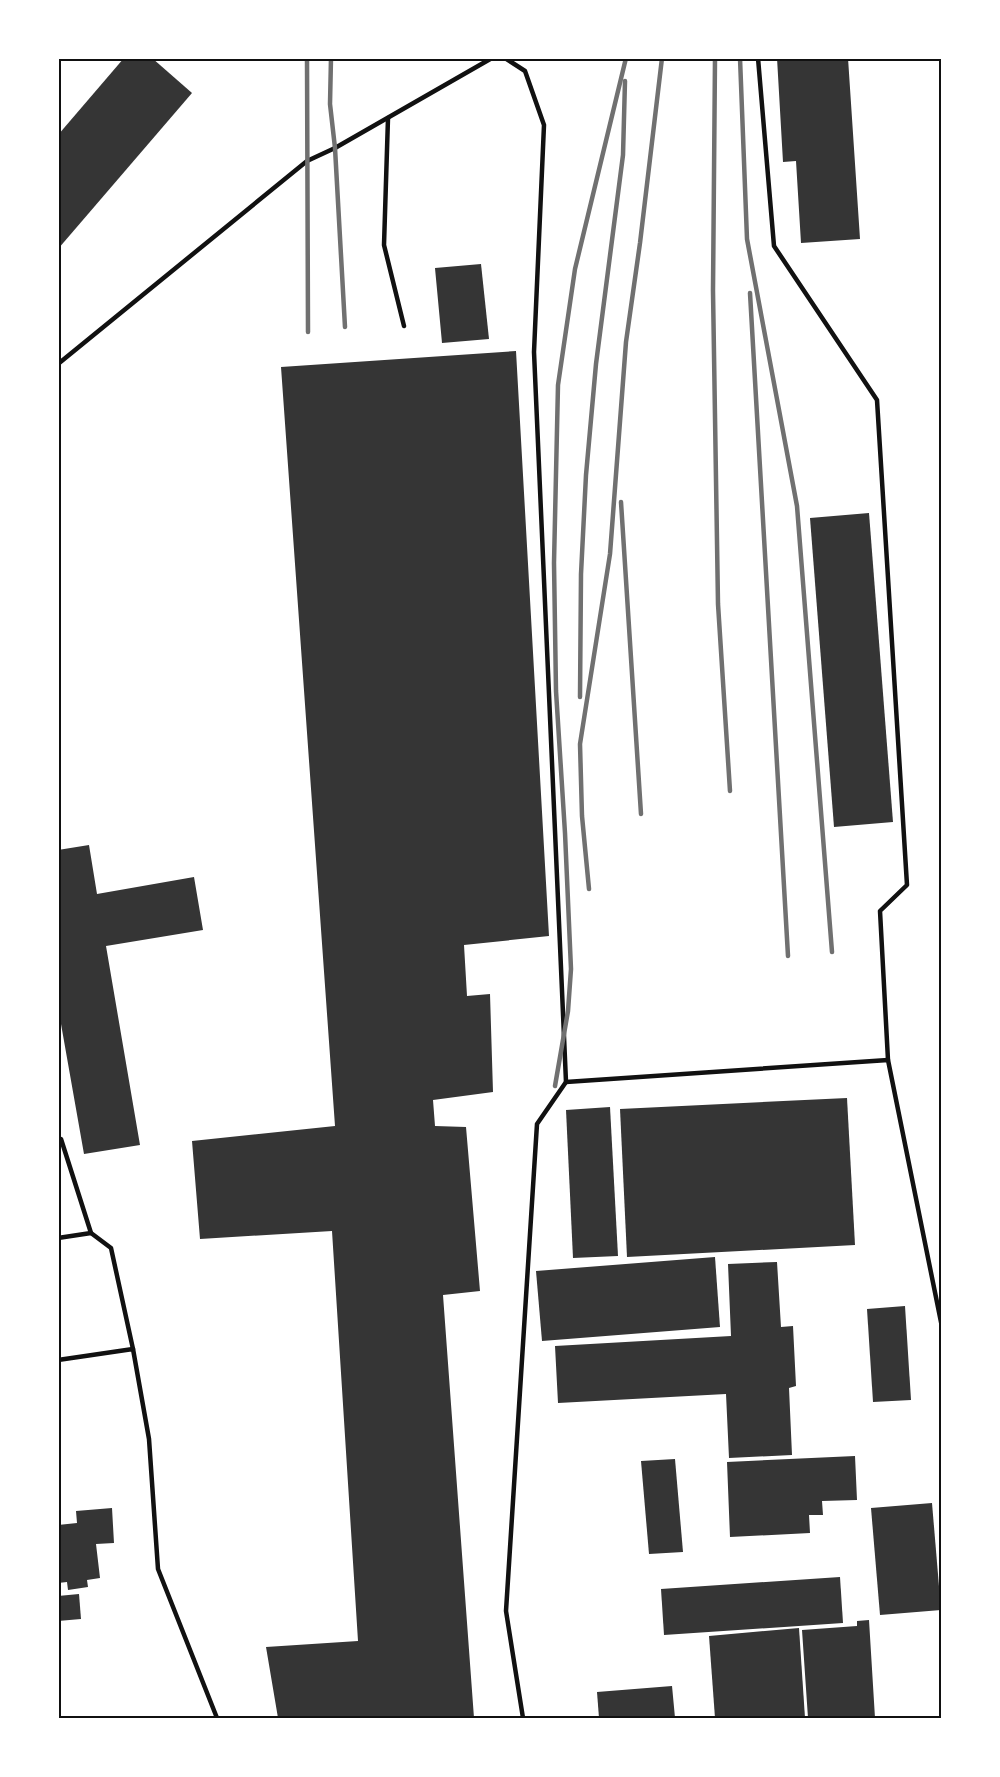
<svg xmlns="http://www.w3.org/2000/svg" width="1000" height="1777" viewBox="0 0 1000 1777" font-family="'Source Sans 3',sans-serif">
<rect width="100%" height="100%" fill="#fff"/>
<g fill="#353535">
<path d="M124,58h28l40,35 -134,156v-114z"/>
<path d="M777,58h71l12,181 -59,4 -5,-82 -13,1z"/>
<path d="M481,264l8,75 -47,4 -7,-75z"/>
<path d="M516,351l33,585 -85,9 3,51 23,-2 3,98 -60,8 2,26 31,1 14,164 -37,4 31,423h-196l-12,-71 92,-6 -26,-410 -132,8 -8,-98 143,-15 -54,-759z"/>
<path d="M869,513l24,309 -59,5 -24,-309z"/>
<path d="M89,845l8,49 97,-17 9,53 -97,16 34,199 -56,9 -26,-147v-157z"/>
<path d="M847,1098l8,147 -228,12 -7,-148z"/>
<path d="M610,1107l8,149 -45,2 -7,-148z"/>
<path d="M715,1257l5,70 -178,14 -6,-70z"/>
<path d="M777,1262l4,65 12,-1 3,60 -7,2 3,67 -63,3 -3,-64 -168,9 -3,-57 176,-10 -3,-72z"/>
<path d="M905,1306l6,94 -38,2 -6,-93z"/>
<path d="M855,1456l2,44 -35,1 1,14h-14l1,18 -80,4 -3,-75z"/>
<path d="M675,1459l8,93 -34,2 -8,-93z"/>
<path d="M932,1503l9,107 -61,5 -9,-107z"/>
<path d="M112,1508l2,35 -18,1 4,34 -13,2 1,7 -20,3 -1,-8 -9,1v-58l19,-2 -1,-12z"/>
<path d="M840,1577l3,46 -179,12 -3,-46z"/>
<path d="M79,1594l2,25 -23,2v-25z"/>
<path d="M869,1620l6,98h-67l-6,-88 55,-4v-5z"/>
<path d="M799,1628l6,90h-90l-6,-82z"/>
<path d="M672,1686l3,32h-76l-2,-26z"/>
</g>
<g fill="none" stroke-linecap="round" stroke-linejoin="round">
<g stroke="#111" stroke-width="4.5">
<path d="M505,58l20,13 19,54 -10,227 32,730 -29,42 -31,487 17,107"/>
<path d="M758,58l16,188 103,154 30,485 -27,26 8,149"/>
<path d="M388,118l-4,127 20,81"/>
<path d="M58,364l249,-203 28,-13 157,-90"/>
<path d="M566,1082l322,-22 54,267"/>
<path d="M58,1139h3l30,94 20,15 22,101"/>
<path d="M58,1238l33,-5"/>
<path d="M58,1360l75,-11 16,90 9,130 59,149"/>
</g>
<g stroke="#707070" stroke-width="4.5">
<path d="M307,58l1,274"/>
<path d="M331,58l-1,46 5,44 10,179"/>
<path d="M715,58l-2,233 5,313 12,187"/>
<path d="M740,58l7,181 50,267 35,446"/>
<path d="M750,293l38,663"/>
<path d="M621,502l20,312"/>
<path d="M580,697l1,-123 5,-99 10,-111 27,-209 2,-74"/>
<path d="M589,889l-7,-73 -2,-72 30,-190 16,-212 14,-99 22,-185"/>
<path d="M555,1086l13,-75 3,-42 -6,-136 -9,-142 -2,-128 4,-178 17,-116 51,-211"/>
</g>
</g>
<rect width="1000" height="1777" fill="none" stroke="#ffffff" stroke-width="120"/>
<rect x="60" y="60" width="880" height="1657" fill="none" stroke="#111" stroke-width="2"/>
</svg>
